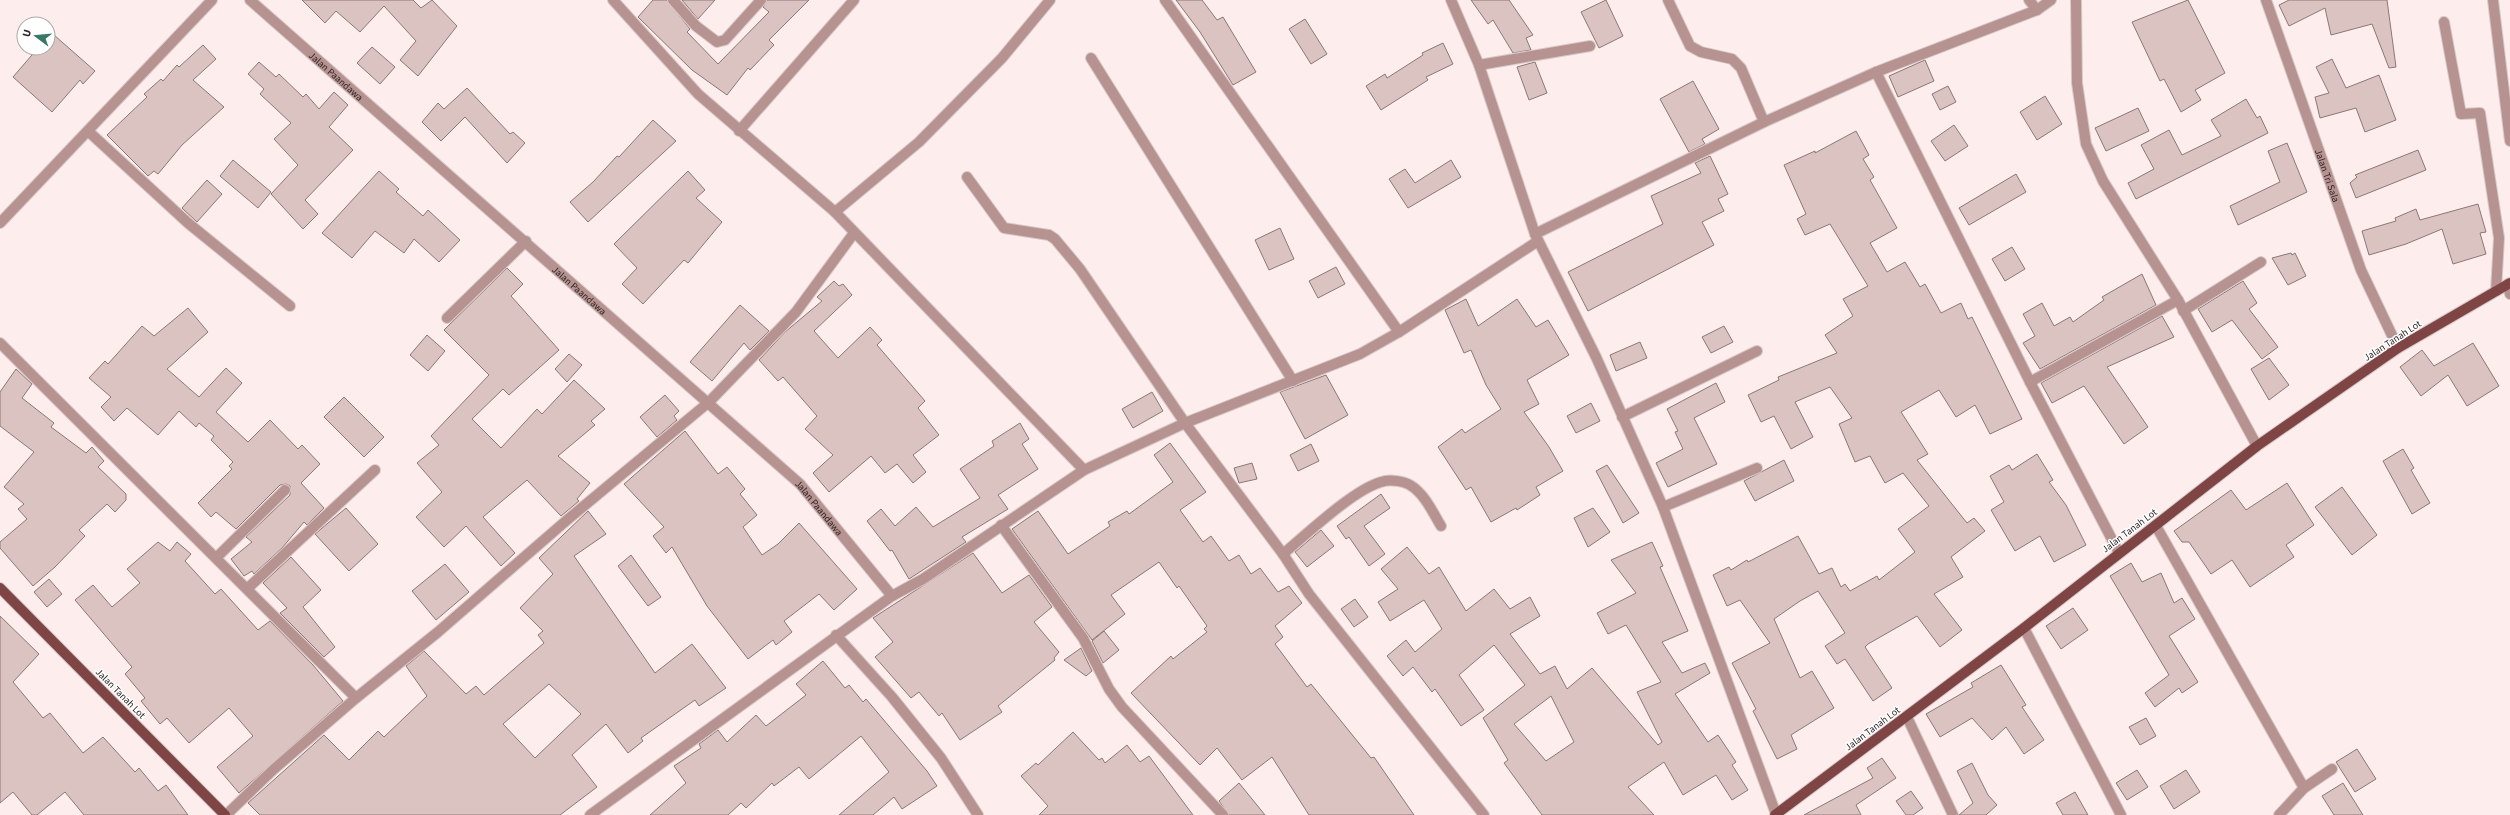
<svg xmlns="http://www.w3.org/2000/svg" width="2510" height="815" viewBox="0 0 2510 815" font-family="'Source Sans 3',sans-serif">
<rect width="100%" height="100%" fill="#fdeeed"/>
<g fill="#dbc3c2" stroke="#8d7775" fill-rule="evenodd">
<path d="M302,0h111l8,8 11,-8 25,26 -39,50 -18,-16 16,-19 -32,-35 -24,26 -24,-21 -11,12z"/>
<path d="M653,0h14l23,29 -3,3 31,32 51,-52 -6,-5 4,-7h42l-40,40 5,5 -24,25 -2,-2 -21,27 -35,-25 -54,-53z"/>
<path d="M682,0h33l-17,19z"/>
<path d="M1176,0h26l15,20 6,-3 33,55 -23,13 -33,-53z"/>
<path d="M1471,0h38l24,35 -7,3 5,12 -18,3 -20,-33 -5,4z"/>
<path d="M1606,0l17,36 -24,12 -18,-36z"/>
<path d="M2188,0l37,73 -30,17 6,10 -20,12 -17,-33 -4,2 -28,-59z"/>
<path d="M2289,0h98l9,67 -7,1 -17,-44 -41,11 -6,-27 -36,18 -10,-21z"/>
<path d="M1305,19l22,35 -16,10 -22,-35z"/>
<path d="M54,35l41,36 -12,13 -3,-4 -28,32 -39,-35 25,-29h10v-6z"/>
<path d="M1443,43l10,21 -27,13 2,3 -47,30 -15,-24 19,-12 2,4 36,-23 -1,-2z"/>
<path d="M203,45l13,14 -23,21 31,27 -42,38 -24,29 -4,-3 -6,5 -41,-41 40,-38 -3,-3 17,-15 2,2 14,-16 2,2z"/>
<path d="M372,47l23,20 -15,17 -23,-21z"/>
<path d="M2332,59l14,29 33,-13 17,45 -31,12 -9,-24 -36,10 -5,-21 14,-4 -13,-26z"/>
<path d="M1925,60l9,21 -36,16 -9,-21z"/>
<path d="M259,62l17,15 3,-3 24,23 3,-3 13,15 15,-17 14,13 -19,22 24,23 -48,50 13,14 -15,15 -32,-35 27,-29 -24,-26 17,-16 -31,-29 4,-5 -16,-15z"/>
<path d="M1535,62l12,31 -18,7 -12,-33z"/>
<path d="M1693,81l26,48 -17,10 3,5 -16,8 -29,-53z"/>
<path d="M1948,86l8,16 -16,8 -8,-16z"/>
<path d="M467,88l43,46 3,-2 12,11 -18,20 -42,-46 -24,24 -19,-19 16,-19 6,6z"/>
<path d="M2045,96l17,28 -25,16 -17,-28z"/>
<path d="M2246,99l11,19 3,-2 8,17 -132,66 -8,-16 26,-14 -13,-24 28,-15 13,25 39,-19 -10,-16z"/>
<path d="M2138,108l11,23 -43,20 -11,-23z"/>
<path d="M653,120l23,21 -88,81 -18,-20 23,-20 24,-26 2,1z"/>
<path d="M1954,125l14,21 -23,15 -14,-20z"/>
<path d="M1856,131l13,24 -6,4 11,18 -4,3 27,48 -27,15 17,29 18,-10 15,25 5,-3 16,29 20,-10 7,16 4,-2 50,102 -32,15 -15,-29 -19,12 -17,-27 -38,22 27,42 -11,6 50,63 7,-5 11,13 -34,26 12,20 -29,17 28,36 -22,17 -23,-31 -49,28 -3,3 27,41 -19,13 -28,-42 -8,5 -12,-18 20,-13 -27,-42 -18,10 -26,18 26,59 12,-7 22,37 -43,27 6,14 -20,10 -24,-48 3,-2 -24,-46 38,-20 -30,-43 -13,6 -14,-31 16,-8 2,3 16,-10 1,2 50,-26 21,38 13,-6 9,19 4,-3 5,7 27,-15 2,4 36,-28 -17,-23 31,-23 -26,-33 -18,10 -15,-27 -15,6 -16,-38 13,-6 -22,-31 -35,15 18,35 -22,12 -17,-33 -13,6 -13,-27 31,-15 -1,-3 59,-24 -12,-18 28,-19 -10,-17 25,-13 -38,-62 -25,11 -8,-16 9,-5 -22,-49 31,-14v2z"/>
<path d="M2287,143l20,49 -69,33 -8,-19 50,-24 -12,-31z"/>
<path d="M2418,150l8,20 -70,28 -6,-15 7,-6 -2,-2z"/>
<path d="M1710,156l18,38 -10,5 6,12 -22,11 12,23 -126,66 -20,-39 95,-48 -12,-28 50,-23 -6,-10z"/>
<path d="M233,160l38,32 -13,16 -38,-32z"/>
<path d="M1451,160l10,17 -53,31 -19,-29 16,-10 10,14z"/>
<path d="M379,171l20,18 -3,3 27,24 5,-6 32,30 -21,22 -25,-23 -10,14 -29,-22 -23,27 -30,-25z"/>
<path d="M688,171l17,19 -9,8 26,24 -34,41 -4,-3 -41,44 -21,-20 15,-16 -23,-24z"/>
<path d="M2016,174l10,18 -57,33 -10,-17z"/>
<path d="M207,180l15,14 -25,28 -15,-14z"/>
<path d="M2478,204l8,28 -6,1 6,21 -33,10 -11,-35 -36,15 -37,11 -7,-24 34,-10 -1,-3 21,-9 4,11z"/>
<path d="M1280,228l14,31 -25,11 -14,-30z"/>
<path d="M2012,247l13,22 -20,12 -13,-22z"/>
<path d="M2291,253l1,2 3,-2 11,23 -18,9 -16,-27z"/>
<path d="M1336,267l9,17 -27,14 -9,-17z"/>
<path d="M507,268l16,16 -12,12 48,54 -50,45 -6,-6 -31,30 29,29 36,-39 5,5 32,-34 31,29 -14,12 4,4 -37,31 32,27 -13,16 2,2 -18,15 -34,-36 -44,37 32,36 -14,13 -35,-40 -22,21 -28,-30 26,-25 -25,-29 22,-18 -8,-9 58,-61 -45,-45z"/>
<path d="M2142,274l14,31 -116,64 -17,-26 12,-7 -12,-22 19,-11 12,23 16,-9 3,5 31,-22 -2,-3z"/>
<path d="M834,281l5,5 4,-2 9,11 -38,36 24,27 32,-31 12,13 -5,5 48,56 -7,7 21,27 -26,20 13,17 -13,11 -16,-19 -12,9 -14,-17 -42,36 -16,-19 20,-18 -28,-26 12,-13 -34,-39 -5,4 -19,-21 26,-28 37,-31 -5,-4z"/>
<path d="M2243,281l14,22 -8,6 29,38 -16,12 -30,-39 -20,12 -14,-23z"/>
<path d="M1466,299l12,27 39,-27 19,28 12,-7 21,35 -42,25 12,24 -15,8 25,35 14,24 -27,16 4,8 -23,15 -1,-2 -25,14 -20,-35 -5,3 -28,-43 24,-18 3,4 36,-24 -15,-24 -15,-35 -7,3 -19,-43z"/>
<path d="M740,305l29,26 -19,19 -6,-7 -32,38 -22,-19z"/>
<path d="M188,308l20,24 -41,37 32,28 27,-29 16,15 -26,29 32,30 22,-22 28,29 4,-4 18,19 -19,19 23,25 -17,17 -3,-3 -22,26 -28,26 -2,-3 -8,5 -13,-17 21,-17 -6,-5 44,-42v-9l-4,-2 -6,1 -44,44 -20,-17 -5,5 -13,-14 34,-34 -3,-3 4,-4 -22,-22 3,-4 -15,-13 -3,4 -17,-16 -21,24 -31,-27 -13,13 -13,-14 10,-10 -22,-19 16,-17 3,3 34,-38 12,10z"/>
<path d="M2162,316l12,21 -67,30 41,60 -24,17 -40,-58 -32,17 -11,-20z"/>
<path d="M1724,326l9,16 -22,11 -9,-16z"/>
<path d="M427,335l18,16 -17,20 -18,-16z"/>
<path d="M1640,342l7,16 -31,13 -6,-16z"/>
<path d="M2473,343l26,43 -32,20 -19,-31 -27,21 -21,-29 22,-17 12,16z"/>
<path d="M569,354l13,11 -15,17 -12,-13z"/>
<path d="M2269,358l20,27 -20,15 -18,-31z"/>
<path d="M16,369l16,15 -10,14 32,25 -3,4 35,26 6,-6 12,14 -6,6 28,27v6l-11,12 -8,-8 -28,26 6,6 -30,31 -22,19 -33,-38v-6l27,-23 -9,-10 6,-5 -20,-17 30,-35 -34,-26v-34z"/>
<path d="M1326,375l22,40 -43,24 -25,-47z"/>
<path d="M1716,383l9,19 -31,16 23,46 -49,23 -12,-24 27,-14 -8,-17 3,-1 -11,-22z"/>
<path d="M1152,392l11,19 -30,17 -11,-19z"/>
<path d="M665,395l14,16 -5,5 3,4 -20,17 -17,-20z"/>
<path d="M344,397l40,40 -20,20 -40,-40z"/>
<path d="M1591,403l9,18 -24,12 -9,-17z"/>
<path d="M1020,423l9,16 -7,5 16,25 -40,26 10,14 -46,28 4,5 -57,37 -17,-29 -2,1 -23,-30 14,-12 14,17 21,-19 17,20 47,-29 -20,-29 34,-23 -2,-5z"/>
<path d="M685,431l33,43 9,-7 18,22 -5,5 17,21 -14,12 19,28 16,-11 21,-21 58,66 -23,21 -15,-16 -35,27 8,11 -16,13 -3,-5 -25,19 -41,-53 -35,-59 -6,6 -13,-17 11,-9 -40,-43z"/>
<path d="M1170,443l36,49 -26,18 23,32 8,-6 18,25 10,-6 12,19 9,-6 18,24 11,-6 13,17 -27,23 8,11 -8,7 32,43 4,-3 60,74 3,-1 40,58h-105l-37,-58 -30,23 -25,-32 -17,17 -69,-72 40,-37 2,3 34,-27 -3,-3 3,-3 -28,-40 -2,2 -18,-26 -48,33 14,19 -33,26 -80,-111 26,-18 30,43 42,-28 -2,-4 19,-11 2,3 44,-32 -19,-27z"/>
<path d="M1311,444l8,17 -21,10 -8,-16z"/>
<path d="M2403,449l11,19 -3,2 19,33 -18,11 -29,-53z"/>
<path d="M2037,454l16,26 -4,2 17,23 20,40 -32,17 -14,-26 -25,15 -24,-41 13,-8 -14,-26 19,-11 3,5z"/>
<path d="M1784,460l10,21 -39,20 -11,-20z"/>
<path d="M1252,463l5,16 -18,4 -5,-15z"/>
<path d="M1607,465l32,48 -16,10 -27,-52z"/>
<path d="M2287,483l27,42 -28,20 8,12 -44,30 -18,-27 -21,14 -22,-32h-7l-8,-11 57,-41 15,20z"/>
<path d="M2342,487l35,48 -25,20 -37,-48z"/>
<path d="M1381,494l9,14 -26,18 21,28 -16,12 -20,-29 -3,2 -9,-13z"/>
<path d="M346,508l32,36 -29,27 -34,-37z"/>
<path d="M1593,508l17,24 -22,15 -14,-29z"/>
<path d="M588,511l18,23 -32,22 81,117 37,-29 34,44 -27,18 -4,-6 -54,38 2,3 -15,12 -22,-29 -34,31 25,32 -37,28h-300l-12,-12 76,-68 25,25 29,-29 6,6 43,-41 -21,-30 18,-15 42,43 10,-8 8,9 60,-52 -6,-8 5,-4 -23,-23 33,-34 -14,-16zM549,684l32,30 -46,44 -32,-34z"/>
<path d="M1321,530l13,16 -27,21 -12,-15z"/>
<path d="M158,542l12,9 7,-9 14,12 -6,7 30,33 6,-5 37,41 12,-9 43,44 30,36 -104,92 -22,-26 36,-31 -24,-28 -40,35 -22,-25 -7,6 -19,-23 4,-3 -20,-24 7,-7 -57,-67 18,-15 19,22 28,-24 -13,-14z"/>
<path d="M1652,542l11,24 -3,1 28,64 -26,11 20,31 23,-10 5,10 -35,21 33,48 10,-7 18,27 -4,3 16,25 -16,10 -16,-25 -33,20 -19,-33 -36,25 26,28h-112l-38,-52 4,-3 -25,-42 42,-33 -31,-40 -35,30 25,35 -23,16 -26,-37 -3,3 -19,-25 -10,9 -16,-20 19,-16 9,12 27,-23 -18,-29 -34,21 -12,-19 20,-13 -17,-20 26,-22 22,27 10,-7 27,44 28,-22 16,20 20,-12 10,19 -30,18 30,40 15,-8 12,23 25,-21 66,77 4,-3 -25,-50 24,-10 -35,-57 -18,9 -11,-21 39,-20 -25,-33zM1551,696l23,46 -28,19 -32,-37z"/>
<path d="M973,553l29,40 27,-18 23,32 -18,15 25,30 -5,6 1,2 -57,46 4,6 -42,28 -18,-27 -3,3 -20,-24 -8,6 -36,-41 18,-15 -20,-24z"/>
<path d="M631,555l30,42 -13,9 -30,-40z"/>
<path d="M291,557l30,33 -18,17 32,40 -11,10 -44,-44 7,-5 -24,-25z"/>
<path d="M2131,563l11,19 19,-9 13,30 8,-5 13,21 -26,17 29,46 -16,11 -3,-5 -24,19 -10,-14 24,-18 -59,-99z"/>
<path d="M445,564l24,28 -33,28 -24,-29z"/>
<path d="M49,579l13,15 -15,13 -13,-15z"/>
<path d="M1355,599l13,18 -14,10 -13,-18z"/>
<path d="M2073,608l15,22 -27,19 -15,-23z"/>
<path d="M0,616l39,38 -26,28 30,36 7,-5 33,40 20,-16 32,35 4,-4 19,23 8,-6 22,30h-104l-19,-23 -28,23h-5l-19,-23 -13,11z"/>
<path d="M1104,631l15,19 -16,13 -11,-22z"/>
<path d="M1081,648l11,23 -6,5 -22,-16z"/>
<path d="M823,661l22,27 4,-3 14,17 3,-3 61,72 10,15 -35,23 -8,-12 -21,18h-34l50,-43 -28,-36 -52,43 -10,-12 -25,19 -2,-3 -26,25 -5,-5 -13,12h-78l36,-32 -12,-17 27,-18 -2,-4 19,-14 9,12 29,-27 10,11 40,-31 -10,-11z"/>
<path d="M2001,665l25,40 -4,2 22,33 -20,14 -18,-27 -14,13 -20,-22 -32,19 -14,-23 47,-27 -2,-4z"/>
<path d="M2146,718l10,18 -16,9 -11,-18z"/>
<path d="M1073,732l26,28 3,-2 3,5 22,-18 13,17 9,-6 44,59h-154l9,-9 -27,-30 15,-13 2,2z"/>
<path d="M2357,749l19,30 -21,13 -19,-30z"/>
<path d="M1882,758l14,20 -40,27 5,10h-57l69,-37 -6,-10z"/>
<path d="M1972,763l16,32 9,10 -11,10h-27l14,-12 -16,-32z"/>
<path d="M2137,770l11,17 -21,13 -11,-17z"/>
<path d="M2186,770l14,22 -26,17 -14,-23z"/>
<path d="M1239,783l26,32h-36l-10,-14z"/>
<path d="M2343,783l20,32h-29l-12,-19z"/>
<path d="M1911,791l12,17 -10,7h-7l-10,-14z"/>
<path d="M2075,792l13,23h-25l-7,-12z"/>
</g>
<g fill="none" stroke-linecap="round" stroke-linejoin="round">
<g stroke="#d8cac9" stroke-width="12">
<g id="minor">
<path id="s1" d="M250,0l550,484 92,112"/>
<path d="M613,0l85,94 137,118 249,258"/>
<path d="M673,0l23,26 21,16 8,-2 36,-40"/>
<path d="M1165,0l234,332"/>
<path d="M1451,0l28,65 56,169 61,123 67,150 113,307"/>
<path d="M1668,0l22,46 11,6 31,7 9,9 23,54"/>
<path d="M2029,0l8,10"/>
<path d="M2076,0l1,83 9,61 17,37 75,119 79,146"/>
<path id="s2" d="M2266,0l95,270 37,78"/>
<path d="M2493,0l17,141"/>
<path d="M2444,22l17,92 19,-1 19,125 -3,53"/>
<path d="M1091,58l202,323"/>
<path d="M1479,65l111,-19"/>
<path d="M1876,72l154,310 89,171"/>
<path d="M88,131l100,92 102,83"/>
<path d="M739,131l115,-131"/>
<path d="M967,177l37,51 45,7 6,4 25,30 105,154 98,131 26,40 175,221"/>
<path d="M835,212l84,-70 83,-84 48,-58"/>
<path d="M0,223l212,-223"/>
<path d="M1535,234l229,-112 112,-50 161,-62 14,-10"/>
<path d="M2508,284l2,10"/>
<path d="M2183,311l78,-49"/>
<path d="M447,318l79,-77"/>
<path d="M0,343l356,355"/>
<path d="M2030,382l148,-82"/>
<path d="M1622,417l135,-66"/>
<path d="M1663,507l94,-39"/>
<path d="M1001,525l82,113 26,51 13,18 101,108"/>
<path d="M2156,526l148,262"/>
<path d="M1283,554c24,-20 70,-64 98,-72 8,-3 22,-1 29,3 15,9 23,28 31,41"/>
<path d="M217,557l68,-67"/>
<path d="M248,588l127,-118"/>
<path d="M2024,628l97,187"/>
<path d="M836,635l56,62 49,61 37,57"/>
<path d="M1907,717l46,98"/>
<path d="M226,815l48,-46 82,-71 82,-66 129,-112 142,-118 87,-90 58,-79"/>
<path d="M590,815l302,-219 31,-17 161,-109 101,-47 175,-69 39,-22 139,-91"/>
<path d="M2279,815l25,-27 28,-19"/>
</g>
</g>
<g stroke="#d8cac9" stroke-width="12">
<g id="major">
<path d="M0,588l225,227"/>
<path d="M1775,815l249,-187 233,-182 141,-98 112,-65"/>
</g>
</g>
<use href="#minor" stroke="#b69391" stroke-width="10"/>
<use href="#major" stroke="#7f4544" stroke-width="10"/>
</g>
<g text-anchor="middle" stroke-width="3" stroke-linejoin="round" paint-order="stroke">
<g font-size="10" fill="#2e2525" stroke="#fff">
<text dy="4" stroke="none"><textPath href="#s1" startOffset="115">Jalan Paandawa</textPath></text>
<text dy="4" stroke="none"><textPath href="#s2" startOffset="186">Jalan Tri Sala</textPath></text>
<text dy="4" stroke="none"><textPath href="#s1" startOffset="439">Jalan Paandawa</textPath></text>
<text transform="translate(2392 340) rotate(-33)" y="4">Jalan Tanah Lot</text>
<text dy="4" stroke="none"><textPath href="#s1" startOffset="763">Jalan Paandawa</textPath></text>
<text transform="translate(2129 530) rotate(-37)" y="4">Jalan Tanah Lot</text>
<text transform="translate(121 693) rotate(45)" y="4">Jalan Tanah Lot</text>
<text transform="translate(1872 728) rotate(-37)" y="4">Jalan Tanah Lot</text>
</g>
</g>
<g transform="translate(36 36) rotate(286)"><circle r="19" fill="#ffffff" stroke="#aba8a8"/>
<path d="M0-3L7 15L0 10L-7 15Z" fill="#397865"/>
<text y="-6" font-size="11" font-weight="bold" text-anchor="middle" fill="#2e2525">U</text>
</g>
</svg>
